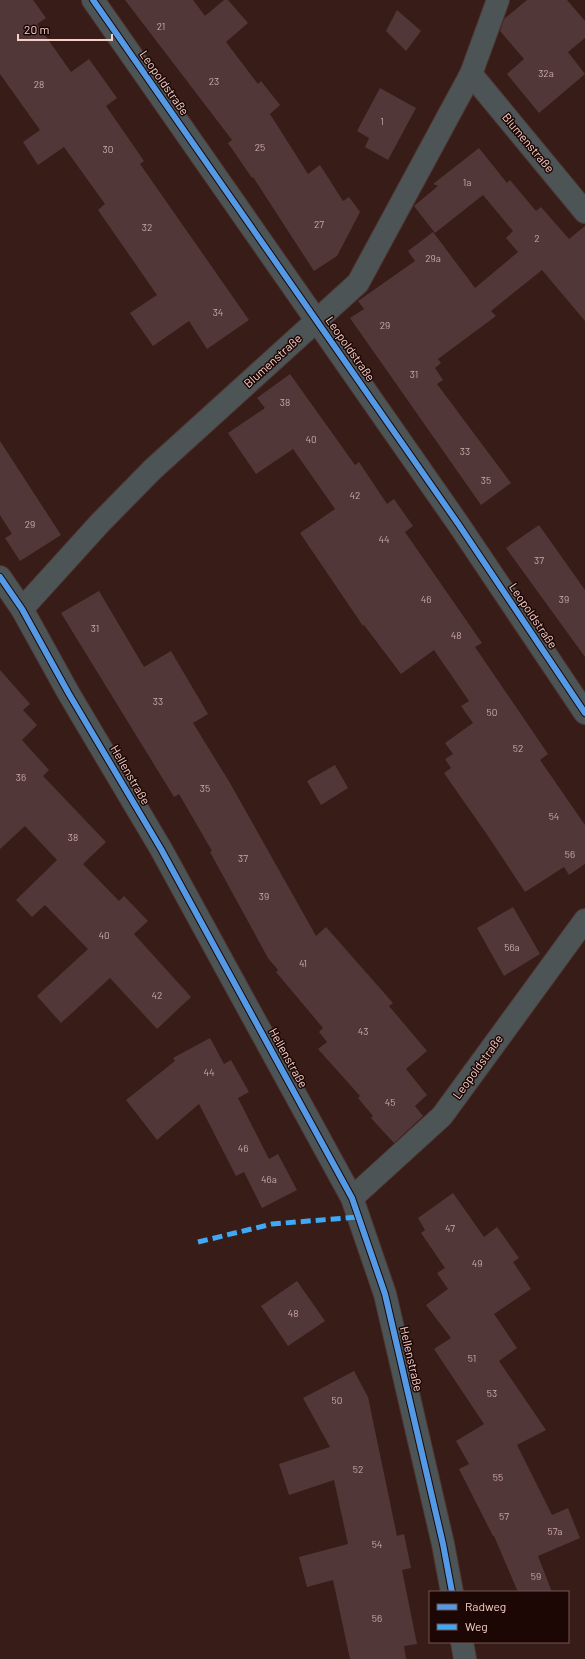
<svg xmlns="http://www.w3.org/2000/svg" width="585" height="1659" viewBox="0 0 585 1659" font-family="Barlow,sans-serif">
<rect width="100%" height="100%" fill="#381c18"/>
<g fill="#523739">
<path d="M0,0h33l13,18 -9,6 34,48 18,-13 28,39 -11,8 38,55 -4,3 109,156 -42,29 -18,-28 -36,25 -23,-33 27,-18 -59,-85 7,-6 -41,-57 -26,18 -15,-23 17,-12 -40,-56z"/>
<path d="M125,0h68l12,16 19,-16h4l20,23 -22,19 32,42 3,-3 19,24 -10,9 38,60 12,-9 23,36 6,-4 11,15 -23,44 -23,15 -61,-94 -1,1 -24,-35 4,-3z"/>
<path d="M527,0h40l18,21v17l-17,14 17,22 -46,39 -32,-39 17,-15 -24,-28 4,-12z"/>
<path d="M397,10l24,21 -15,20 -20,-20z"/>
<path d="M380,88l36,20 -28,52 -23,-13 4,-9 -12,-7z"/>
<path d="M479,148l28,35 3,-3 26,31 5,-4 28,32 16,-13v95l-43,-51 -51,41 5,5 -58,43 3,4 -6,5 8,12 -6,4 74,99 -30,22 -131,-187 14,-9 -6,-8 57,-40 -7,-10 25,-19 42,56 43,-36 -12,-14 7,-7 -30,-36 -48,38 -21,-27 24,-20 -5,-2z"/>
<path d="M290,374l65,91 4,-3 28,42 7,-5 19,27 -8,6 77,111 -7,4 73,107 -8,6 45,65v39l-16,11 -5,-8 -39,25 -37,-56 -44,-63 7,-5 -6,-9 8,-5 -8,-11 28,-20 -12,-17 8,-5 -35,-51 -33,24 -37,-49 -1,1 -63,-93 35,-24 -42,-60 -37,25 -28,-41 37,-25 -8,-10z"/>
<path d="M0,441l61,94 -41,26 -15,-23 7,-4 -12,-19z"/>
<path d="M539,525l46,65v67l-79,-109z"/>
<path d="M99,591l45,76 27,-16 37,63 -15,9 37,60 86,153 10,-9 67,76 -4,3 38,45 -21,18 21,26 -12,11 8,10 -29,27 -23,-25 2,-2 -15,-18 2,-2 -42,-47 9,-7 -8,-10 4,-4 -47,-56 2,-2 -10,-12 -58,-106 2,-1 -33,-57 -5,3 -113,-184z"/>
<path d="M0,670l30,34 -7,6 14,15 -15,15 27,30 -6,6 63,66 -23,22 36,37 5,-5 24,25 -14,13 57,63 -34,32 -47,-51 -49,45 -24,-27 51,-47 -43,-44 -13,12 -16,-17 41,-40 -32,-34 -25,23z"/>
<path d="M335,765l13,23 -27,17 -14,-24z"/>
<path d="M513,907l27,47 -36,22 -27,-48z"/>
<path d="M210,1038l14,26 7,-4 18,32 -11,6 31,61 9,-5 19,36 -35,18 -18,-36 -8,4 -37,-72 -42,36 -31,-40 49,-39 -2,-3z"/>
<path d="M453,1193l31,44 13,-10 22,31 -6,4 18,27 -37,25 23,34 -18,13 47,69 -29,15 35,70 16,-7 12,30 -42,18 14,36h-34l-24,-56h-1l-34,-67 10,-5 -13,-23 28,-17 -50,-75 17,-11 -25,-33 22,-16 -11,-16 8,-5 -24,-35 4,-3 -7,-12z"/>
<path d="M297,1281l28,40 -37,25 -27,-40z"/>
<path d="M354,1371l14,26 29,139 7,-2 7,34 -9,2 15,74 -13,2 2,13h-56l-17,-79 -26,7 -8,-30 49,-13 -14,-64 -45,15 -10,-31 51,-17 -27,-49z"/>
</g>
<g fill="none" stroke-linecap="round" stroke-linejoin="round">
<g stroke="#503733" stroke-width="24">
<g id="minor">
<path d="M93,0l366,525 126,188"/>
<path d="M471,74l114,138"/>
<path d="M0,577l22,32 47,85 92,155 191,349 33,96 58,250 9,48"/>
<path d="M22,609l78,-86 53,-54 205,-186 113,-209 27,-74"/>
<path d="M352,1198l90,-82 143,-196"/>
<path d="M462,1642l3,17"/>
</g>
</g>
<use href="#minor" stroke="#4c5456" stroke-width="22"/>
<path stroke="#3fa9f5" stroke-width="5" stroke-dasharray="10 5" stroke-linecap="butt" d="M198,1242l74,-18 86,-7"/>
<g stroke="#1d0704" stroke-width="8">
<g id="cycleway">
<path d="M93,0l366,525 126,188"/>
<path d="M0,577l22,32 47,85 92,155 191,349 33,96 58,250 9,48"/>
</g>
</g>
<use href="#cycleway" stroke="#5399e6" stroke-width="6"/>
</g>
<g text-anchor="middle" stroke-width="3" stroke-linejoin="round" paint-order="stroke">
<g font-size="10" fill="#ccaaa5">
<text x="161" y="30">21</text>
<text x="546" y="77">32a</text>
<text x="214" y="85">23</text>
<text x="39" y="88">28</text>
<text x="382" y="125">1</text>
<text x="260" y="151">25</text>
<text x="108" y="153">30</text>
<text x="467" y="186">1a</text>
<text x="319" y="228">27</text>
<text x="147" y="231">32</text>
<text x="537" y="242">2</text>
<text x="433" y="262">29a</text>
<text x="218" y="316">34</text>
<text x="385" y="329">29</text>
<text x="414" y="378">31</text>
<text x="285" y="406">38</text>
<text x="311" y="443">40</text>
<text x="465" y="455">33</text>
<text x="486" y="484">35</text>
<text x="355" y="499">42</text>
<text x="30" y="528">29</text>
<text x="384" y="543">44</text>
<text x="539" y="564">37</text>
<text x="426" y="603">46</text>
<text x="564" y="603">39</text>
<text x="95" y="632">31</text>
<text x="456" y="639">48</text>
<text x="158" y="705">33</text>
<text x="492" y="716">50</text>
<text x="518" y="752">52</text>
<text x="21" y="781">36</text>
<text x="205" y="792">35</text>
<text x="554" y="820">54</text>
<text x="73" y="841">38</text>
<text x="570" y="858">56</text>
<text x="243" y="862">37</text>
<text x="264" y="900">39</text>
<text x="104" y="939">40</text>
<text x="512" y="951">56a</text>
<text x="303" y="967">41</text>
<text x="157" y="999">42</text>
<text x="363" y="1035">43</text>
<text x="209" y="1076">44</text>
<text x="390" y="1106">45</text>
<text x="243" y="1152">46</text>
<text x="269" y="1183">46a</text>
<text x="450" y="1232">47</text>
<text x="477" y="1267">49</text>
<text x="293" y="1317">48</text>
<text x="472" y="1362">51</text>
<text x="492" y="1397">53</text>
<text x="337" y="1404">50</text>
<text x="358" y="1473">52</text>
<text x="498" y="1481">55</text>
<text x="504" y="1520">57</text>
<text x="555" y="1535">57a</text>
<text x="377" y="1548">54</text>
<text x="536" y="1580">59</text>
<text x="377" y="1622">56</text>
</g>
<g font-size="12" fill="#f4d0c9" stroke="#1d0704">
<text transform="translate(164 83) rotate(55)" y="4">Leopoldstraße</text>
<text transform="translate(528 143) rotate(50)" y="4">Blumenstraße</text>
<text transform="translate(350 349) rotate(55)" y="4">Leopoldstraße</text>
<text transform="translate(273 361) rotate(-42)" y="4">Blumenstraße</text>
<text transform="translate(533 616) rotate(56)" y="4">Leopoldstraße</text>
<text transform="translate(130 775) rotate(60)" y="4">Hellenstraße</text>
<text transform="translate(288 1058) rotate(61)" y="4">Hellenstraße</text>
<text transform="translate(478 1067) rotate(-54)" y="4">Leopoldstraße</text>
<text transform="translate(411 1359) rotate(77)" y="4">Hellenstraße</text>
</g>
</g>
<rect x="429" y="1591" width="140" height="52" fill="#1d0704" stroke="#735753"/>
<rect x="437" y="1604" width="20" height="6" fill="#5399e6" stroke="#735753"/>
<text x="465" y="1611" font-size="12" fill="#f4d0c9">Radweg</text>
<rect x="437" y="1624" width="20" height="6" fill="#3fa9f5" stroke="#735753"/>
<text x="465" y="1631" font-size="12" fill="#f4d0c9">Weg</text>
<path d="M18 34v6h94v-6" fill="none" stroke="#f4d0c9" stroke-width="2"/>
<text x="24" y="34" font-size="12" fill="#f4d0c9" stroke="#1d0704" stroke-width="3" paint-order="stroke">20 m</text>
</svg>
